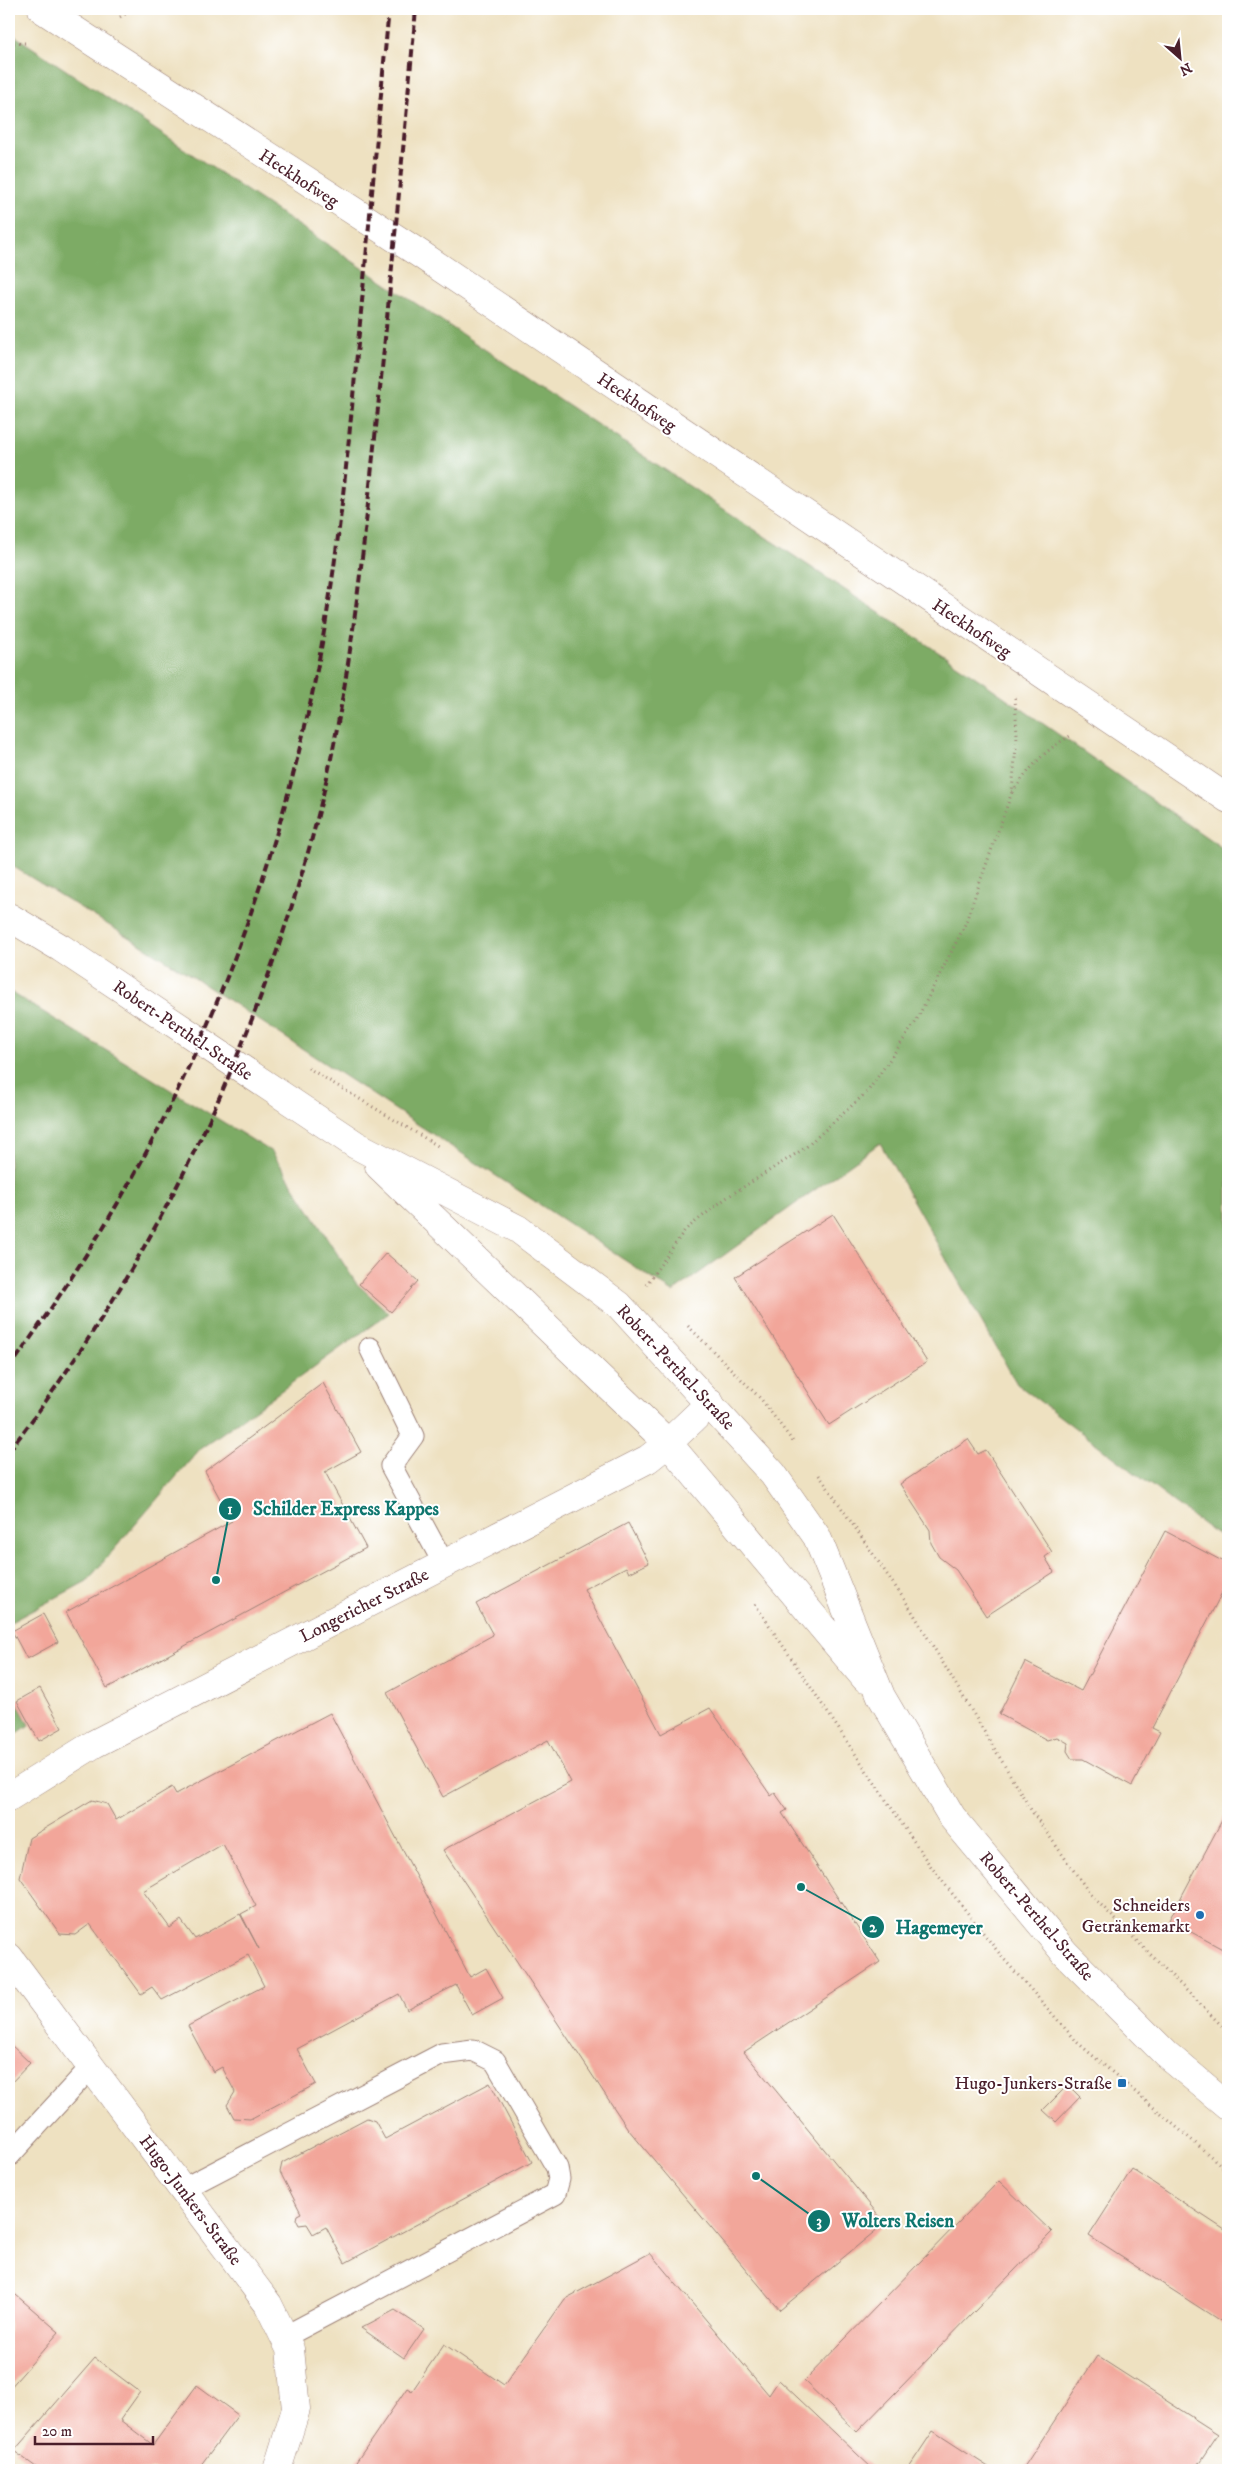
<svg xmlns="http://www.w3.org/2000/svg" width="1237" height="2479" font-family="'IM FELL DW Pica',serif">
<rect width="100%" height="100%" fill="#fff"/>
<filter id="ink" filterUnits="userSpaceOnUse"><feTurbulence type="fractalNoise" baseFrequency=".02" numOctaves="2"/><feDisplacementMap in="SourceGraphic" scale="10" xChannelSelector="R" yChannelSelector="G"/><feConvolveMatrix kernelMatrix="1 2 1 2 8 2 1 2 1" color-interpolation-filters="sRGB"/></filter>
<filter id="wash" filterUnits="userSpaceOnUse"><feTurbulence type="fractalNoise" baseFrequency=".0096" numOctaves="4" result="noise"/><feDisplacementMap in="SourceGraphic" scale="20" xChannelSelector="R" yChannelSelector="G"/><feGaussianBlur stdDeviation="1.12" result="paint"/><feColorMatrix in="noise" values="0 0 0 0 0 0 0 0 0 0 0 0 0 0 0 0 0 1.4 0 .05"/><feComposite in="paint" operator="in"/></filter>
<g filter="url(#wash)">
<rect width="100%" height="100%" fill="#eee1c1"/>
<path fill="#7dab65" stroke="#646548" d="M9,32L980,680L1228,852V1541L1213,1532L1017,1384L880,1143L673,1292L187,973L9,864Z
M9,991L272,1152L356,1283L389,1313L200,1449L87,1581L9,1623Z
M9,1687L29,1725L9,1739Z"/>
<g id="blocks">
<path fill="#f2a69a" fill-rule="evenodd" d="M833,1214L927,1362L829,1425L735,1277Z
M386,1253L418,1281L391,1312L359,1284Z
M323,1383L361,1452L325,1472L366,1548L107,1688L66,1612L232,1521L205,1471Z
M968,1439L978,1454L986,1450L1052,1552L1045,1557L1054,1572L986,1616L956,1570L939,1557L931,1543L930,1530L900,1484Z
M628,1523L649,1563L629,1573L626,1567L584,1589L661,1734L710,1708L771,1796L775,1793L787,1810L782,1813L880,1962L744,2052L885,2223L780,2310L628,2129L443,1850L571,1782L548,1740L443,1797L387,1693L493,1635L476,1604Z
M1165,1531L1228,1564V1581L1152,1728L1160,1732L1132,1786L1083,1759H1072L1067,1751L1068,1743L1057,1737L1047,1740L999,1714L1025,1662L1081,1691Z
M43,1614L58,1642L27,1659L12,1631Z
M40,1688L62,1728L39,1741L17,1701Z
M330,1713L470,1977L486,1968L503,1998L472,2015L456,1985L407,2010L399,1994L297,2049L316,2084L250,2119L234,2118L227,2105L235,2092L222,2067L213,2072L188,2026L264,1986L248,1955L162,2000L152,1987L141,1994L90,1924L75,1935L60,1934L20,1878L29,1838L92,1800L107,1804L116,1820L172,1787L176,1794ZM223,1844L256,1906L241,1914L259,1949L240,1914L195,1939L181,1920L170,1928L143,1891Z
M1228,1809V1952L1169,1920Z
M9,2043L30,2063L9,2085Z
M490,2083L532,2162L345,2263L326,2227L313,2234L307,2224L299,2225L296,2219L297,2215L301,2213L280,2172L282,2163L367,2118L375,2121L385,2139Z
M1068,2085L1080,2097L1056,2122L1043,2110Z
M1132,2169L1228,2232V2326L1089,2236Z
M999,2181L1052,2232L857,2432L804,2381Z
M650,2253L769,2395L779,2380L874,2470H356L352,2468L407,2388L412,2391L444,2344L504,2385L565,2299Z
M9,2289L59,2332L9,2389Z
M395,2310L424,2329L404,2358L361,2328Z
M1097,2356L1218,2434L1194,2470H1022Z
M95,2358L140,2392L120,2420L153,2445L197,2385L238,2415L197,2470H40L14,2451Z
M933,2431L993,2470H907Z"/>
</g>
</g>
<g filter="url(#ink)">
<use href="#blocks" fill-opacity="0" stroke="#9c8076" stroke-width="1"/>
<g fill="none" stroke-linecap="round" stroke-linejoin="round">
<defs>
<path id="service" d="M370,1348L413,1436L391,1466L444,1564
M9,2156L91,2067
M183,2189L442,2054L473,2050L495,2061L557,2168L559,2179L555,2194L284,2337"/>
<path id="minor" d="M42,9L420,254L1228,799
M9,1797L94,1744L648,1459L668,1443L710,1403
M9,1957L268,2304L290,2349L296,2409L277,2470"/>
<path id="tertiary" d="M9,917L61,948L356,1145L518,1229L619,1305L773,1474L817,1537L881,1696L952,1817L1065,1953L1166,2054L1228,2106
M379,1166L668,1443L865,1678"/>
</defs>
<use href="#service" stroke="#9c8076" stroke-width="23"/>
<use href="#minor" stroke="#9c8076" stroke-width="29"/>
<use href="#tertiary" stroke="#9c8076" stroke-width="29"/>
<path stroke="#9c8076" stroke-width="3" stroke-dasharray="1 4" stroke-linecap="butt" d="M120,17L134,9
M9,43H28
M1012,792C1030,768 1045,749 1072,735
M308,1068L438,1146
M646,1285L685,1230L726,1198L805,1148L868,1091L915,1023L964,927L1012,792L1017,735L1015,697
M688,1326L761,1399L794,1443
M819,1475L910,1608L1033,1813L1091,1895L1228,2032
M755,1604L929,1864L1003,1958L1078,2043L1228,2171"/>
<use href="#service" stroke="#fff" stroke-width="21"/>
<use href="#minor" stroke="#fff" stroke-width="28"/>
<use href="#tertiary" stroke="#fff" stroke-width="28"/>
<path stroke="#4a1f2b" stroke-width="4" stroke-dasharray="8 4" stroke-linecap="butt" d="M9,1369C56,1302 102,1234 141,1162C223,1010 282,845 316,675C337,569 347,461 357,354C368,239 378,124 389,9
M9,1451C146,1271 240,1083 304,866C343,736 358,600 372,466C388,314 402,161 416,9"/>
</g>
</g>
<g fill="#1f6fb2" stroke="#fff" stroke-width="2">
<circle cx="1200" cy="1915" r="5"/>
<rect x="1117" y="2078" width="10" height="10" rx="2.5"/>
</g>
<g text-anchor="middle" stroke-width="4" stroke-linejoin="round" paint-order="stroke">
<g font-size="18" fill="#4a1f2b" stroke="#fff">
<text transform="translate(299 178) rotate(33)" y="6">Heckhofweg</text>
<text transform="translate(637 402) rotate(34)" y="6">Heckhofweg</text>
<text transform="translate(972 628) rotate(34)" y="6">Heckhofweg</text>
<text transform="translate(183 1030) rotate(34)" y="6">Robert-Perthel-Straße</text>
<text transform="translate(676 1367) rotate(47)" y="6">Robert-Perthel-Straße</text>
<text transform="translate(364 1605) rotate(-27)" y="6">Longericher Straße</text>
<text transform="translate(1037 1916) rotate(49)" y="6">Robert-Perthel-Straße</text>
<text transform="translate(191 2200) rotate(53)" y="6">Hugo-Junkers-Straße</text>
</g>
<g font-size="18" fill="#4a1f2b" stroke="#fff" text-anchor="end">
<text x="1190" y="1911">Schneiders<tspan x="1190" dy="21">Getränkemarkt</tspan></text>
<text x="1112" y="2089">Hugo-Junkers-Straße</text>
</g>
</g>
<path fill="none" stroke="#0f766e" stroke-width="2" d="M216 1580L230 1509M801 1887L873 1927M756 2176L819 2221"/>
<g fill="#0f766e" stroke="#fff" stroke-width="2">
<circle cx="216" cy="1580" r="5"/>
<circle cx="801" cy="1887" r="5"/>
<circle cx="756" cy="2176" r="5"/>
<circle cx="230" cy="1509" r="12"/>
<circle cx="873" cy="1927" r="12"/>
<circle cx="819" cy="2221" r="12"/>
</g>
<g font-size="15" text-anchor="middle" font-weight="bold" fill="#fff">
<text x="230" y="1514">1</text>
<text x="873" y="1932">2</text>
<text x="819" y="2226">3</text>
</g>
<g font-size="19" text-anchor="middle" font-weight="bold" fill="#0f766e" stroke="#fff" stroke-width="4" stroke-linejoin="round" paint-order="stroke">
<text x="346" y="1515">Schilder Express Kappes</text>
<text x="939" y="1934">Hagemeyer</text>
<text x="898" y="2227">Wolters Reisen</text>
</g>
<rect width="1237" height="2479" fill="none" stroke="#fff" stroke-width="30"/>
<g transform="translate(1180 58) rotate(153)" stroke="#ffffff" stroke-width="4" paint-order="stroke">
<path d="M0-4L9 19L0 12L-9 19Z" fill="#4a1f2b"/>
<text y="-8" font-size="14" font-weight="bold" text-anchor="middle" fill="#4a1f2b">N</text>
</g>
<path d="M35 2436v8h118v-8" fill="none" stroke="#4a1f2b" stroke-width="2.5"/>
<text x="42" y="2436" font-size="15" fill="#4a1f2b" stroke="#ffffff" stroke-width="4" paint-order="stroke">20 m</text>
</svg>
